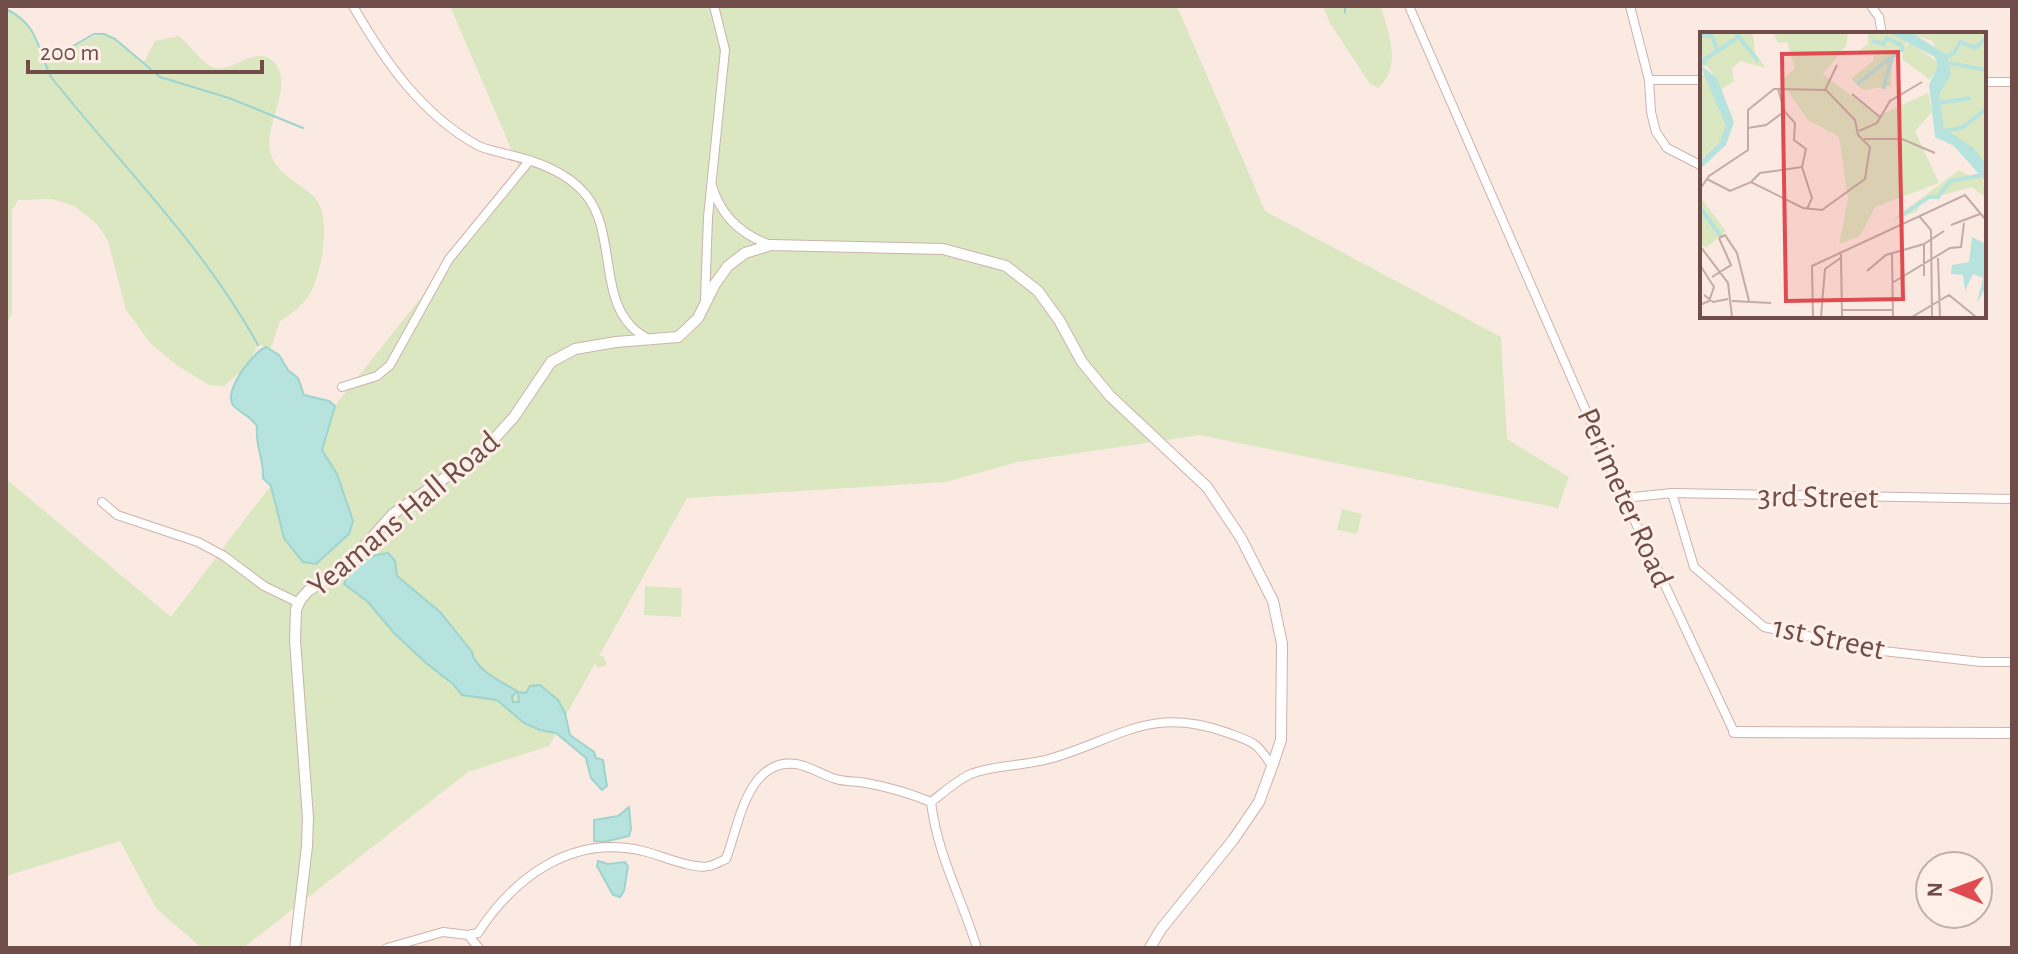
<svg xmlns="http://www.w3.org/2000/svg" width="2018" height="954" font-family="'Alegreya Sans',sans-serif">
<rect width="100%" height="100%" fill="#fbeae1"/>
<path fill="#dae7c1" d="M450,6H1177L1265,211L1501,337L1507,439L1569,477L1558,508L1199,435L1018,462L945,482L687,498L599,656H603L607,665L598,668L595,663L549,746L468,772L243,948H202L156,908L120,841L6,876V479L171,617L251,511L521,172Z
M1323,6H1381C1388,33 1403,66 1378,88L1370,84L1330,23Z
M6,9L23,19L42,49C54,50 63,50 74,46C89,40 98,29 114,39C125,45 134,56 143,64L155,41L179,36C190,45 203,65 215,68C235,72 255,45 273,61C296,84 264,123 270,150C274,174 300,182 315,198C332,216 322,271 311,292C305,303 291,315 280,321L271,348L258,345L247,366L224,386L209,385L178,366L151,344L126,310L108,241L97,224L74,206L52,199L18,200L12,211V315L6,323Z
M1342,509L1362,514L1357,534L1337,530Z
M645,586L682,588L681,617L644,615Z"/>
<path fill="#b7e3de" stroke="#9ed4ce" stroke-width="2" d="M266,347L279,355L288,370L298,378L304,395L329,401L335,406L322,450L337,474L353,521L349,534L316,564L303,562L284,538L271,486L263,478C264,456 255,449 257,426C250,415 238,412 233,405C223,391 253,352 266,347Z
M388,553L395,561L397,576L440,612L472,652C475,670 502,682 517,691L512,697L513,702H519L518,692L526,693L530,686L540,685L558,700L565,713L570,735L594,752L596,758L603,760L607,786L602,790L591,778L586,758L556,733L540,730L524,723L497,700L462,695L453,684L426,663L394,633L368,602L344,584C350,567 370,554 388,553Z
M629,807L631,829L629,836L604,842L594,841V820L618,816Z
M598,861L608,864L625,862L628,866L624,891L620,897L613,895L597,866Z"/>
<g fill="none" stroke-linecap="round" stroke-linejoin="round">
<path stroke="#9ed4ce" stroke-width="2" d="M6,9C39,25 37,48 51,77C121,165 203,245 258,345
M1345,13V6
M43,49L59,50L73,46L94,34H104L115,39L160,77L229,98L303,128"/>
<defs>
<path id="minor" d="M353,6C384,60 421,114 477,145C486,150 497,151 506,154C535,161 567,171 586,195C615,230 600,295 631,326C636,332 644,336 650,340
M1409,6L1624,498L1734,732
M1630,6L1649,80L1651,112L1656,132L1667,148L1702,166
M1871,6L1879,17L1882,34
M1649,80H1702
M1984,82H2012
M712,186C721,216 741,235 771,245
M705,300L708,217L725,50L714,6
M342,387L377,376L390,365L449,259L530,160
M1672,493L1694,567L1764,627L1874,650L1981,662H2012
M1624,498L1672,493L2012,499
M102,502L117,515L198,542L224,556L264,586L299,603
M931,802C937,854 962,899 977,948
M468,935L479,948
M387,948L443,932L468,935L478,933C515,876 573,834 643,851C660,855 694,870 709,866C715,865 721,861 726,859C739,825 747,758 796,764C810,766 822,775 836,779C845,782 856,781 866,783C889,787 909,793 931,802C943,793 957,780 971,774C994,765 1024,766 1049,759C1117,740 1150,705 1225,732C1253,742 1256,741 1272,766"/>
<path id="tertiary" d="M1734,732L2012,733
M295,948L307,846L308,818L295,640L296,609L301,599L308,591L348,564L393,514L482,452L514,417L551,362L575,349L616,342L678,337L698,318L715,284L728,266L745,253L771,245L943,249L1006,266L1038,291L1059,320L1082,362L1110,396L1207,487L1241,538L1273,601L1282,644L1281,740L1273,764L1259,802L1233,840L1161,929L1150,948"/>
</defs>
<use href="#minor" stroke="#cdb2ac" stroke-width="10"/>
<use href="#tertiary" stroke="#cdb2ac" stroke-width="12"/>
<use href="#minor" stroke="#fff" stroke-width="8"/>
<use href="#tertiary" stroke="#fff" stroke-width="10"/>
</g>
<g text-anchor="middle" stroke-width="6" stroke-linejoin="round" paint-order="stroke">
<g font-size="32" fill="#714d49" stroke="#feefe7">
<text transform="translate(1818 496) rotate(1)" y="11">3rd Street</text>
<text transform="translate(1626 497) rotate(66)" y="11">Perimeter Road</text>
<text transform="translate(403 513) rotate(-40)" y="11">Yeamans Hall Road</text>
<text transform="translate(1829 637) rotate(12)" y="11">1st Street</text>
</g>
</g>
<g transform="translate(1700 32)">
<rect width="286" height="286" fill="#fbeae1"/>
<path d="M0,1H53L55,21L66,36L41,29L32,36L34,49L19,59L13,42L6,33L0,35ZM73,1L148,2L146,14L123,42L178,84L228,61L232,80L215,99L239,151L175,175L160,204L139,212L148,167L139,105L129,99L124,104L128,99L108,88L81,49L95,36L87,10L78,11ZM168,1H196L207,9L204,16L210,10L240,32L230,48L202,27L203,16L192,25L191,54L163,58L151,47L173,29L174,22L158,19L168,12ZM208,1H286V134L244,101L237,60L245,47L233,9ZM0,41L7,45L27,94L21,109L0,128ZM259,138L273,146L282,143L286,166L272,155L223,168L216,180L191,189ZM0,165L26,199L6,216L0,211Z" fill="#dae7c1"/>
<path d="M190,1H212L247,23L251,43L239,62L244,96L273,116L286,132V150L254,114L235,105L229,53L238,34L235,25ZM0,33L17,46L34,90L26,113L0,137V129L19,111L26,94ZM272,205L286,212V255L277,271L283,246L273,242L265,259L263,243L251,242L252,233L269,230Z" fill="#b7e3de"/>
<path fill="none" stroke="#b7e3de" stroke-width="4" d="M36,1L58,29M0,4H12L17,18M172,9L183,12L187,6L204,15M246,25L254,21L260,10L275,16L286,6M249,31L286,38M5,33L4,28L37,6M157,52L204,16M183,57L192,26M239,71L271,66M246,99L263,95L286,77M0,176L21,204M200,184L229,165H238L250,149L282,143"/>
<path fill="none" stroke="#c4aba4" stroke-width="2" d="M78,57L85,80L95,91L94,108L106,117L102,135L112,166L107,177M125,58L137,33M152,62L180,85M48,96L66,93L85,79M159,99L177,91L190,69L222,50M164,107H202L235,121M51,150L60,141L102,135M0,157L9,144L48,118V78L74,57L126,58L155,88L158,103L170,115L165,147L122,178L103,176L51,150L30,159L7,147M219,184L231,198L232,285M251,193L280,182M19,206L25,203L37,221L49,269M224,212V244M0,214L28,251L32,285M141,222L142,285M192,222L193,285M238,226L240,285M0,233L14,255L9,269L0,273M167,239L186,223L224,212L244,199M12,245L31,233L19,206M192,251L250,216L261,215L264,191M4,263L13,270L28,267M32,269L71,271M142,278H192M113,285L112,234L265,163L286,188M121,285L125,237L142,225M212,285L249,263L276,285"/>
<path fill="#e04b51" fill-opacity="0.15" stroke="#e04b51" stroke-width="4" d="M198,20L203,267L86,269L82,22Z"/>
<rect width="286" height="286" fill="none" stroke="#714d49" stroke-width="4"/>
</g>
<rect width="2018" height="954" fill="none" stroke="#714d49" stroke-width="16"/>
<g transform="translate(1954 890) rotate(271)"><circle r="38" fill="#feefe7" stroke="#c6aea8" stroke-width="2"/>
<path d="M0-6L14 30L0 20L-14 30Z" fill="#e04b51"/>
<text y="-12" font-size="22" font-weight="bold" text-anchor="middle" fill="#714d49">N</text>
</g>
<path d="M28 60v12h234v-12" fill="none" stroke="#714d49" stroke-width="4"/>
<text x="40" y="60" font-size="24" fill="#714d49" stroke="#feefe7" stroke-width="6" paint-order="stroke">200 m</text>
</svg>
